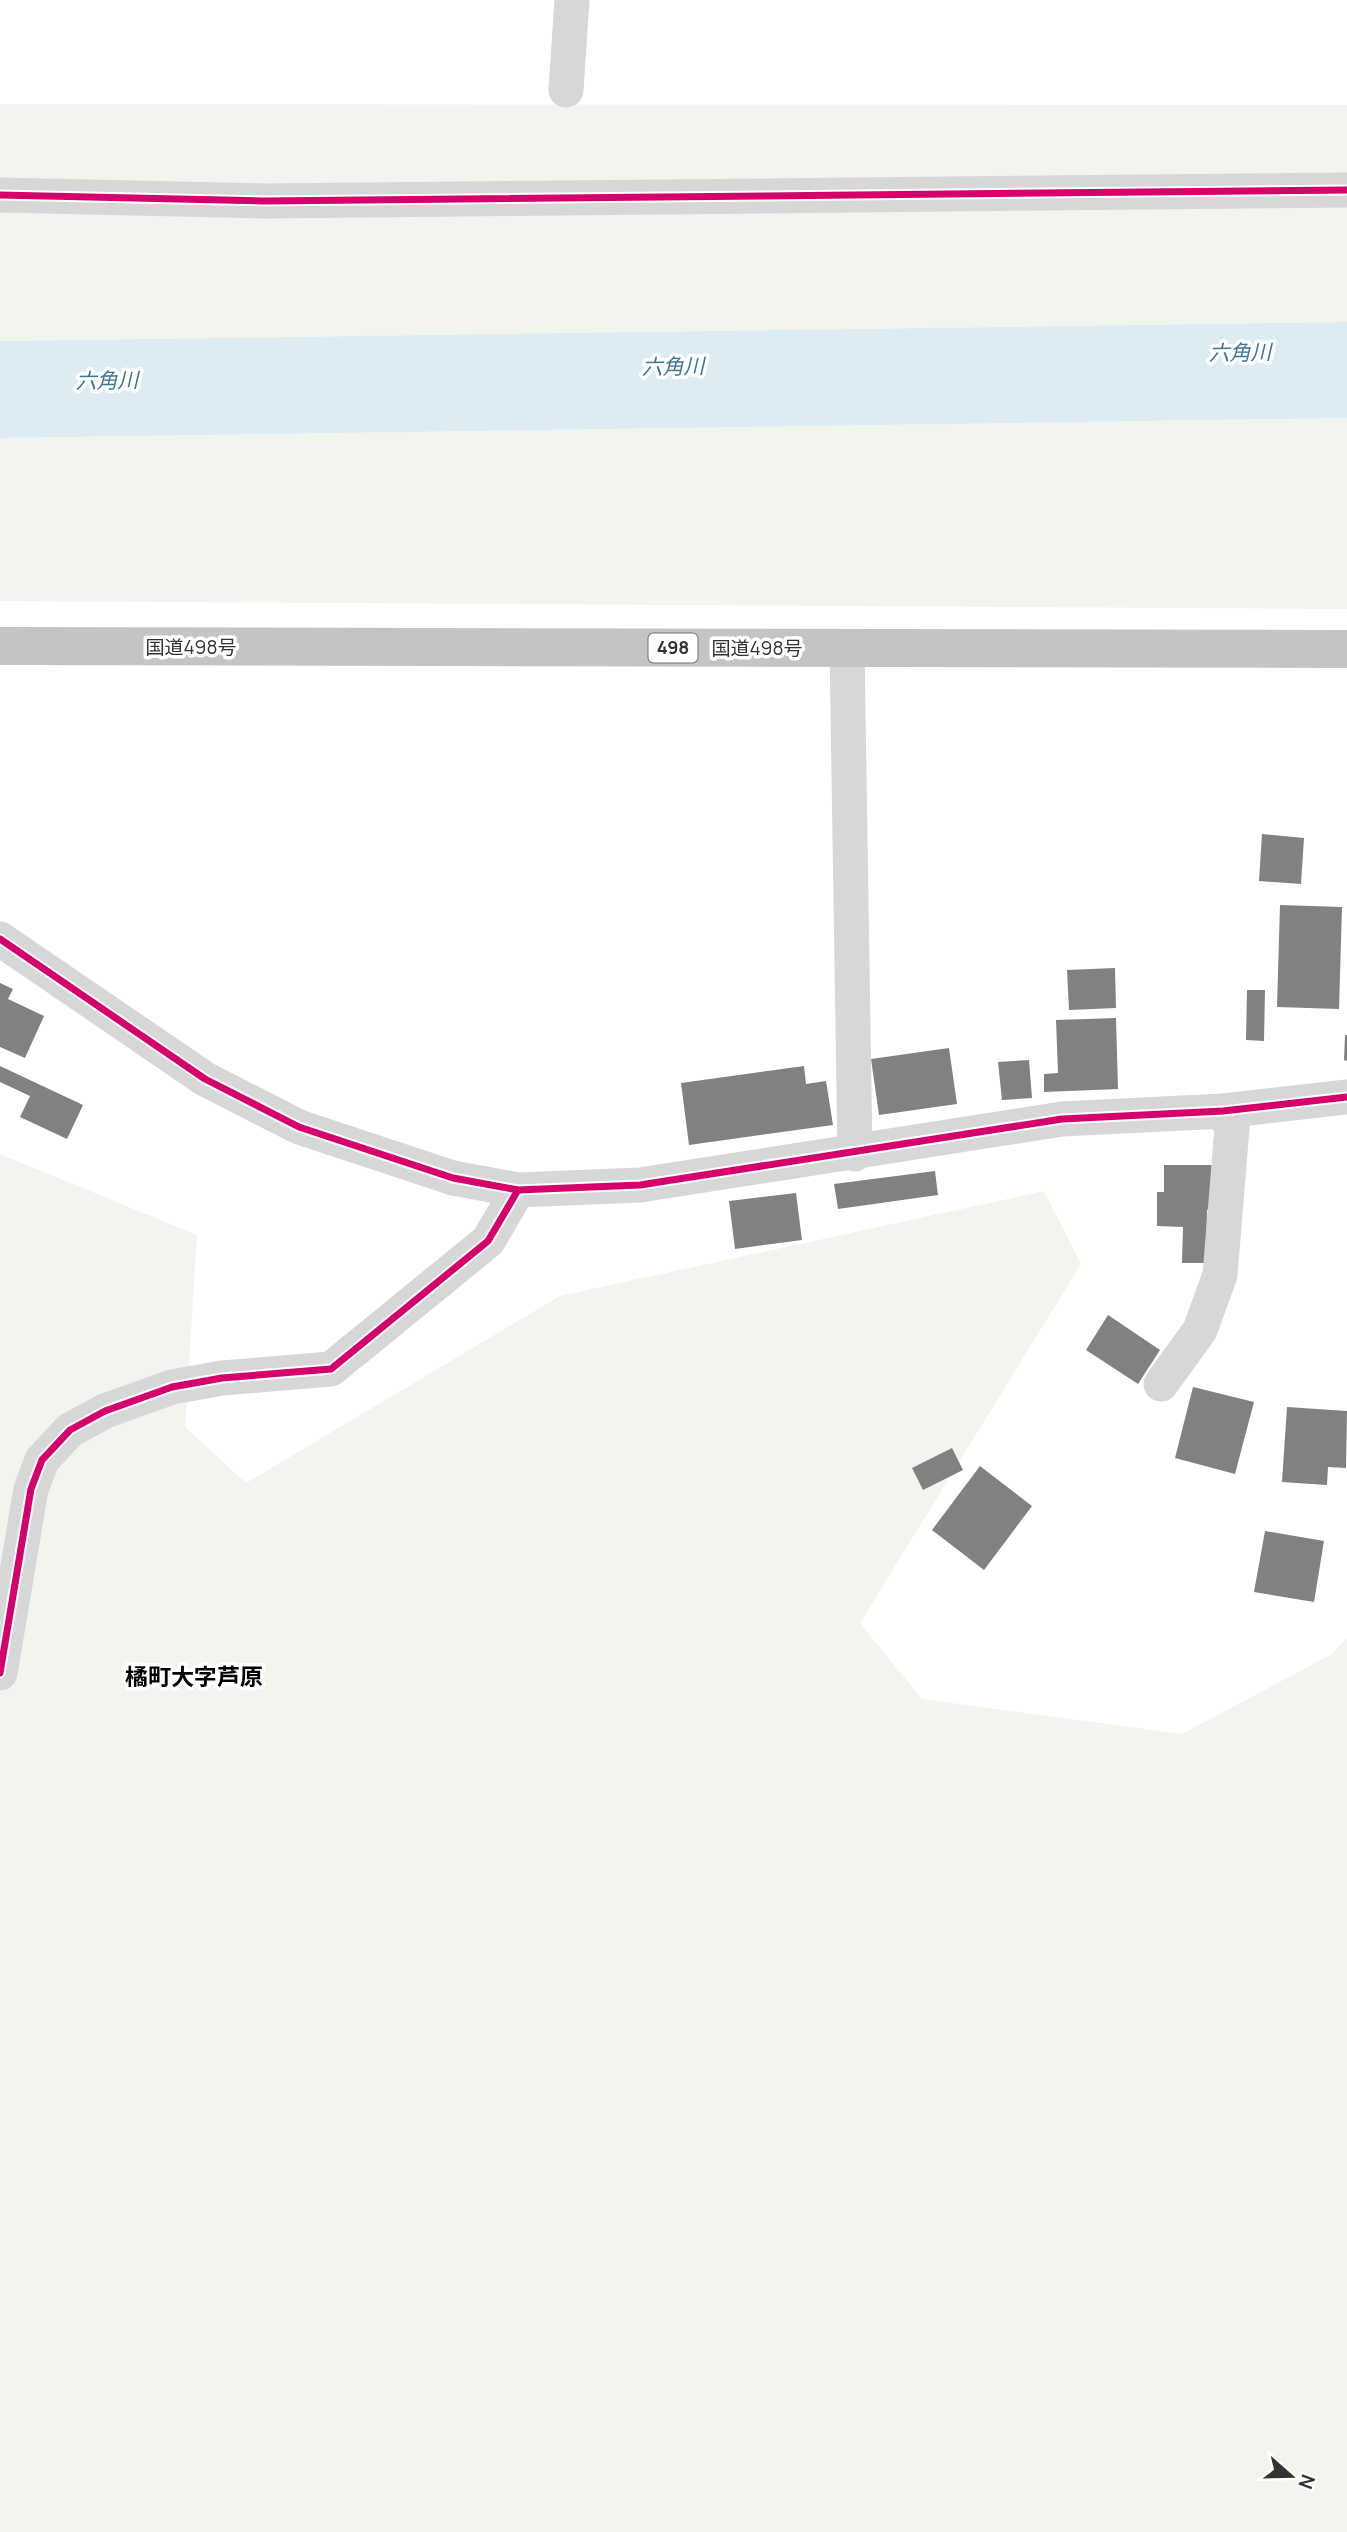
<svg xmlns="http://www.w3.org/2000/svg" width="1347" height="2532" font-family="Manrope,'Noto Sans JP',sans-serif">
<rect width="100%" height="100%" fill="#fff"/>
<path fill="#f1f5ed" d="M0,104L1347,105V322L0,341Z
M1347,418V609L0,601V438Z
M0,1154L197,1235L185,1427L246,1483L560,1296L1044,1191L1081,1264L860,1623L922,1699L1182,1734L1332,1654L1347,1638V2532H0Z"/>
<path fill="#ddebf3" d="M1347,322V418L0,438V341Z"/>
<path fill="#818181" d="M1262,834L1304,838L1301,884L1259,881Z
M1280,905L1342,907L1339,1009L1277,1007Z
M1115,968L1116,1008L1069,1010L1067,970Z
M0,983L13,989L8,999L44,1016L25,1058L0,1047Z
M1247,990H1265L1264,1041L1246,1040Z
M1116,1018L1118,1089L1044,1092V1074L1058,1073L1056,1020Z
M1345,1035H1347V1061L1344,1060Z
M949,1048L957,1104L879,1115L871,1059Z
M1029,1060L1032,1098L1002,1100L998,1062Z
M0,1066L83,1105L67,1139L20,1117L30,1096L0,1082Z
M804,1066L806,1084L826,1081L833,1125L689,1145L681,1083Z
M1164,1165H1213L1212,1209L1207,1210L1206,1263H1182L1183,1227L1157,1226V1192H1164Z
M935,1171L938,1195L838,1209L834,1184Z
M796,1193L802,1240L735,1249L729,1201Z
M1108,1315L1160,1350L1138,1384L1086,1350Z
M1193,1387L1254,1402L1235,1474L1175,1458Z
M1287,1407L1347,1411L1346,1468L1328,1467L1327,1485L1282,1482Z
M952,1448L963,1470L923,1490L912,1468Z
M980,1466L1032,1506L984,1570L932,1530Z
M1265,1531L1324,1541L1314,1602L1254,1592Z"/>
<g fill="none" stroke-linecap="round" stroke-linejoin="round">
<path stroke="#d7d7d7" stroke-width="35" d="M566,90L572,0
M0,195L265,201L1347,190
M847,648L855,1154
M0,939L205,1079L299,1127L453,1178L518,1190L640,1185L1062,1119L1223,1111L1347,1097
M1161,1384L1200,1330L1220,1275L1232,1128L1223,1111
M0,1673L31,1489L42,1460L70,1430L105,1411L172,1387L222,1378L331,1369L488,1241L518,1190"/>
<path stroke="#c4c4c4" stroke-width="38" d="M0,646L1347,649"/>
<defs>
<path id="cycleway" d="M0,195L265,201L1347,190
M0,939L205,1079L299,1127L453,1178L518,1190L640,1185L1062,1119L1223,1111L1347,1097
M0,1673L31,1489L42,1460L70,1430L105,1411L172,1387L222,1378L331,1369L488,1241L518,1190"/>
</defs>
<use href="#cycleway" stroke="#fff" stroke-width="11"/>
<use href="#cycleway" stroke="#d6006c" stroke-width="7"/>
</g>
<g text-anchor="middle" stroke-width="7" stroke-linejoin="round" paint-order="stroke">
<rect fill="#fff" stroke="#707070" stroke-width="2" x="648.5" y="633.5" width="49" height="29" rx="5"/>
<g font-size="18" font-weight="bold" fill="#333">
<text x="673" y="654">498</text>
</g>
<g font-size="19" fill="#333" stroke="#fff">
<text x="191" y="654">国道498号</text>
<text x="757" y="655">国道498号</text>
</g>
<g font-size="21" font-style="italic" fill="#3f7597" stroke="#fff">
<text transform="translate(1240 353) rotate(-1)" y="7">六角川</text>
<text transform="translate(673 367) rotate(-1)" y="7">六角川</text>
<text transform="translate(107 381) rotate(-1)" y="7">六角川</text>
</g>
<g font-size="23" font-weight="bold" fill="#000" stroke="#fff">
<text x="194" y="1685">橘町大字芦原</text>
</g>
</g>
<g transform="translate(1291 2476) rotate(110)" stroke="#ffffff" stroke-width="5" paint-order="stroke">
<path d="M0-5L12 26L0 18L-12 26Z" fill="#333333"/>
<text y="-10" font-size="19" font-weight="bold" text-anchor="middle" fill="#333333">N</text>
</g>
</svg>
